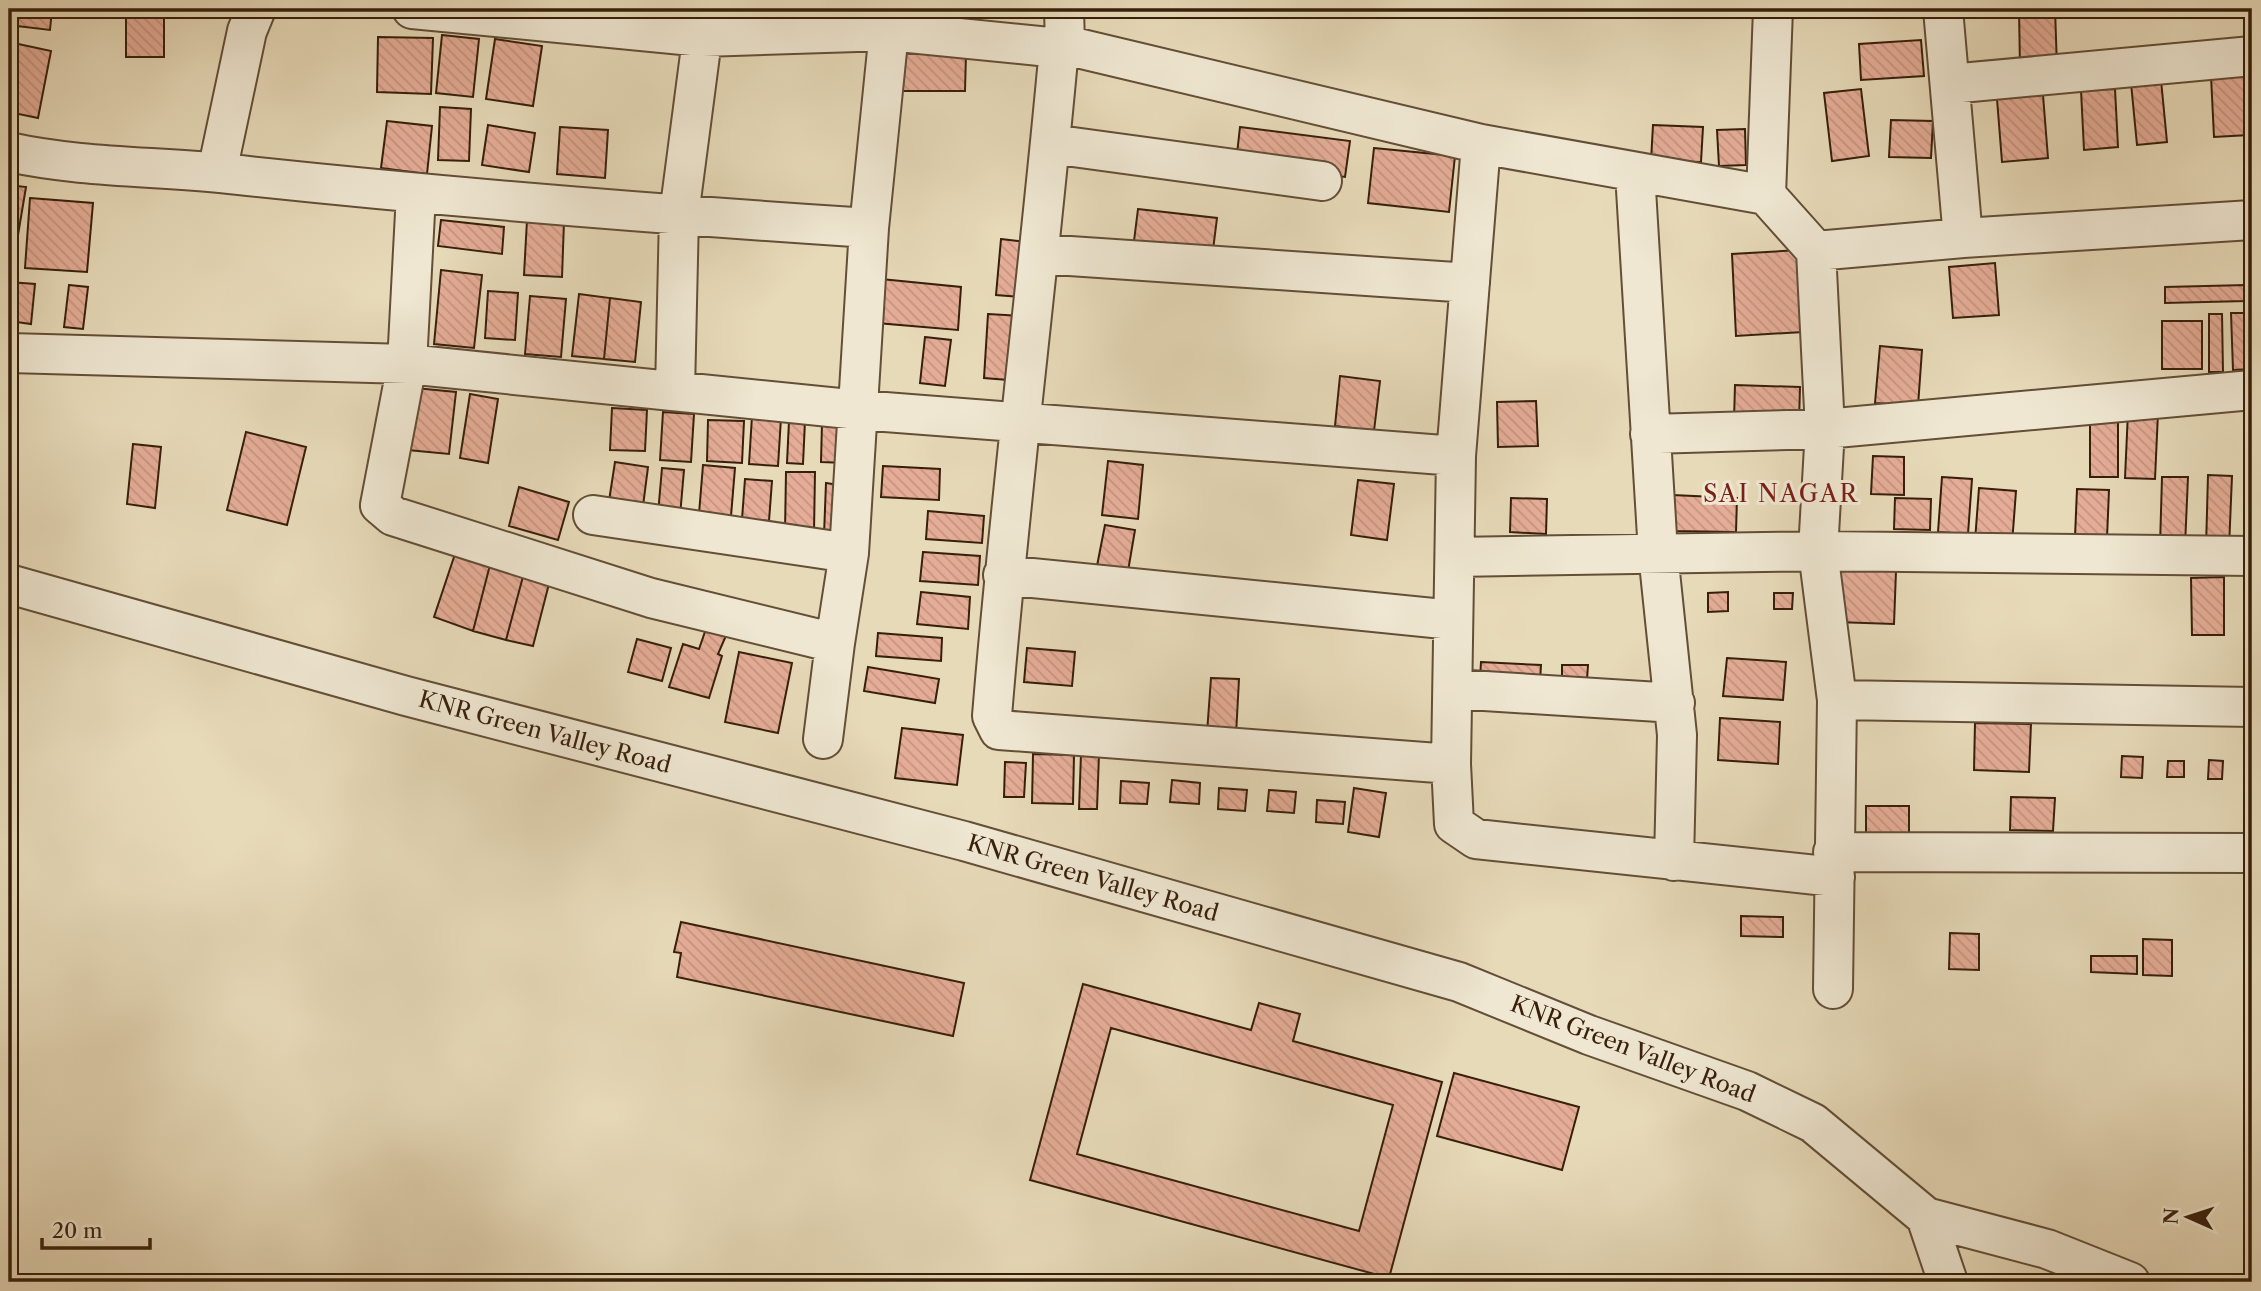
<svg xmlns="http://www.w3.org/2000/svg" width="2261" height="1291" font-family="'Libre Caslon Text',serif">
<defs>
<pattern id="building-back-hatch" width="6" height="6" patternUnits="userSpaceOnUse" patternTransform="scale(1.75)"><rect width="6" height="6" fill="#e5ad97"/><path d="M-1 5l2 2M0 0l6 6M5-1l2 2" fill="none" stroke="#c59481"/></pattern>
</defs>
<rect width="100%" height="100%" fill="#e7dab9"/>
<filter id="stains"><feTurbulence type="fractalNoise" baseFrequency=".00286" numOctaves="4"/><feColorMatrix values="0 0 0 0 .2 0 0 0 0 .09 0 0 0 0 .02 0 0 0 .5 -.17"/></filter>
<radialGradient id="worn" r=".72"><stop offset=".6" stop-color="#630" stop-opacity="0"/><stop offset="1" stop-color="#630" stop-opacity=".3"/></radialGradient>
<path fill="url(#building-back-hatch)" stroke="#371f0b" stroke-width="2" fill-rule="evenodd" d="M9,9H52L50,30L9,25Z
M126,9H164V57H126Z
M2019,9H2055L2057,67L2020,68Z
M442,35L479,39L473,97L436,93Z
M378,37L433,38L431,94L377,92Z
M495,39L542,46L533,106L486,99Z
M1921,40L1924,76L1861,80L1859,44Z
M9,42L51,51L38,118L9,112Z
M896,53L966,54L965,91H896Z
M2246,74L2249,135L2214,137L2211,76Z
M2161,80L2167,142L2137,145L2131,83Z
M1861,89L1869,156L1832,161L1824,93Z
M2115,89L2118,147L2084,150L2081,90Z
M2043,95L2048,158L2002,162L1997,99Z
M440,107L471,109L469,161L438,160Z
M1891,120L1933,121L1931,158L1889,157Z
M387,121L432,126L427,174L381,168Z
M488,125L535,133L529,172L482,165Z
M1653,125L1703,127L1701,162L1651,161Z
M560,127L608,130L605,178L557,174Z
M1240,127L1350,141L1345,177L1236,163Z
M1745,129L1746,165L1719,166L1717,130Z
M1374,148L1455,156L1449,212L1368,203Z
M9,185L26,187L14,259H9Z
M30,198L93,203L87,272L25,268Z
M1138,209L1217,218L1212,258L1133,249Z
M441,220L504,227L502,254L438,246Z
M527,220L564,222L562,277L524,275Z
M1001,239L1028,242L1023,297L996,295Z
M1799,250L1803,332L1736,336L1732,254Z
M1995,263L1999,315L1953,318L1949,267Z
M441,270L482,275L474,348L434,344Z
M881,279L961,287L958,330L877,323Z
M9,282L35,284L31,324L9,321Z
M69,285L88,287L83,329L64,327Z
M2246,285V301L2165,303V287Z
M488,291L518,293L515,340L485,338Z
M579,294L610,298L604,359L572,356Z
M530,296L566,299L561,357L525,354Z
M610,298L641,302L635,362L604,359Z
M2231,313H2251L2252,369L2233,370Z
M988,314L1024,316L1020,381L984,378Z
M2209,314H2222L2223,372H2209Z
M2162,321H2202V369H2162Z
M925,337L951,340L945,386L920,383Z
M1880,346L1922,350L1918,406L1875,403Z
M1340,376L1380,381L1374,431L1335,426Z
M1735,385L1800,387L1799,422L1734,420Z
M415,388L456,392L449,454L408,450Z
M470,394L498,399L488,463L460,458Z
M1536,401L1538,446L1498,447L1497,402Z
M612,408L647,410L645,451L610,450Z
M663,412L694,414L691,462L660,460Z
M2128,412L2158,413L2155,479L2125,478Z
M752,416L781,418L778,466L749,464Z
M2090,419H2118V477H2090Z
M708,420L744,421L742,463L707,461Z
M789,421H805L803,464L787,463Z
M822,423H847L846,463L821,462Z
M246,432L306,447L287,525L227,510Z
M133,444L161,447L155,508L127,504Z
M1873,456L1904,457V495L1871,494Z
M1108,461L1143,465L1138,519L1102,515Z
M615,462L648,467L643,506L609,501Z
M703,465L735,468L730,528L698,526Z
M883,466L940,469L939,500L881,497Z
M662,468L684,470L680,516L658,514Z
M786,472H815L814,532H785Z
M2208,475L2232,476L2229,548H2206Z
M2246,475H2252V545L2244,544Z
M1942,477L1972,479L1968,534L1938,532Z
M2162,477H2188L2185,546H2160Z
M745,479L772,481L769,521L742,519Z
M1358,480L1394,484L1387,540L1351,535Z
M826,483L846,486L842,537L824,535Z
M519,487L569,502L558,540L509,526Z
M1979,488L2016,491L2012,544L1975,541Z
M2077,489L2109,490L2107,538L2075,537Z
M1672,495L1737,498L1736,532L1671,531Z
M1511,498L1547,499L1546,534L1510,532Z
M1895,498L1931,499L1930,530L1894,529Z
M928,511L984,516L982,543L926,539Z
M1105,525L1135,530L1127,577L1096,571Z
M456,551L491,561L473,631L434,617Z
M923,552L980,556L978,585L920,581Z
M491,561L525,569L506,640L473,631Z
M525,569L551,576L533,646L506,640Z
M1838,569L1896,571L1894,624L1836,622Z
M2224,577V635H2192L2191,578Z
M921,592L970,597L968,629L917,624Z
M1728,592V611L1708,612V593Z
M1774,593H1793L1792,609H1774Z
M708,623L728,631L718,654L722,656L709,698L669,687L683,644L699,649Z
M878,633L942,638L941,661L876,656Z
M637,639L671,648L662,681L628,672Z
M1027,648L1075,652L1072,686L1024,682Z
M739,652L792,663L778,733L725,722Z
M1727,658L1786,662L1783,700L1723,696Z
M1481,662L1541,665L1540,681L1480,679Z
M1562,665H1588L1587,680H1562Z
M868,667L939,679L935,703L864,691Z
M1211,678L1239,679L1236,735L1207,733Z
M1720,718L1780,722L1778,764L1718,760Z
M1975,723L2031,724L2029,772L1974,770Z
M902,728L963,735L957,785L895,778Z
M1033,754L1074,755L1073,804L1032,803Z
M1081,754H1099L1097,809H1079Z
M2122,756L2143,757L2142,778L2121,777Z
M2209,760L2223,761L2222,779H2208Z
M2168,761H2184V777H2167Z
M1005,762L1026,763L1024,797H1004Z
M1172,780L1200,783L1199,804L1170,802Z
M1121,781L1149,783L1147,804L1120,803Z
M1219,788L1247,790L1245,811L1218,809Z
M1354,788L1386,793L1379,837L1348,832Z
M1269,790L1296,792L1294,813L1267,811Z
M2011,797L2055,798L2053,831L2010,830Z
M1317,800L1345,802L1343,824L1316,822Z
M1866,806H1909V834H1866Z
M1741,916L1783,917V937L1741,936Z
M681,922L964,983L953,1036L677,977L681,953L674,952Z
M1950,933L1979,934V970L1949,969Z
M2143,939L2172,940V976L2143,975Z
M2091,956H2137V974L2091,972Z
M1083,984L1251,1030L1259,1003L1300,1014L1293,1041L1442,1082L1389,1278L1030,1180ZM1111,1028L1393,1105L1359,1231L1077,1154Z
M1454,1073L1579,1107L1562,1170L1437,1136Z"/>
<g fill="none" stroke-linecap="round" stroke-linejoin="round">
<defs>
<path id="minor" d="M412,9L703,37L889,31L1059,48L1065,45L1481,144L1766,195L1816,251L1825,429L1818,551L1837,700L1833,989
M1064,9L1065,45
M1943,9L1963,238
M1059,48C1039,271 1010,493 992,716L999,730L1451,764
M1950,84L2252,56
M1051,144L1322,181
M1481,144L1456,456L1451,764L1454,824L1476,839L1835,877
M9,152C82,168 156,166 230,174C443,197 656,214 869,228
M217,172L247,31L256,9
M1635,173L1658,553L1677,735L1674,861
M416,194L407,364L380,505L393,516L651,598L835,643L849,553L869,228L889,31
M1766,195L1773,9
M1816,251L1963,238L2252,220
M1040,254L1470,283
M9,353L407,364L859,410L1456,456
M675,391L679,215L706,9
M1650,434L1825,429L2252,390
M593,515L849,553
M1455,557L1818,551L2252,556
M1003,575L1453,620
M9,584L406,696L964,841L1459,982L1589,1035L1747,1091L1813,1123L1926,1217L2047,1249L2130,1282
M1453,689L1675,703
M1837,700L2252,707
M823,739L835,643
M1833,852L2252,853
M1926,1217L1948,1282"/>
</defs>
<use href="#minor" stroke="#634e36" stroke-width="42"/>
<use href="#minor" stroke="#efe7d2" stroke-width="38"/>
</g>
<g text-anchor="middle" stroke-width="6" stroke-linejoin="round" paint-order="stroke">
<g font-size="23" fill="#371f0b" stroke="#efe7d2">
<text transform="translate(545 732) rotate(15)" y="8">KNR Green Valley Road</text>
<text transform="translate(1093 878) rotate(16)" y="8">KNR Green Valley Road</text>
<text transform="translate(1633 1049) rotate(21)" y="8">KNR Green Valley Road</text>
</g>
<g font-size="24" letter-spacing="2" fill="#7a1f14" stroke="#efe7d2">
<text x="1781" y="502">SAI NAGAR</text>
</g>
</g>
<rect width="2261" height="1291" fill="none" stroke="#e7dab9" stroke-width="35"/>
<rect x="10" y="10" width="2240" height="1270" fill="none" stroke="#371f0b" stroke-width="3.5"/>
<rect x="18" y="18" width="2226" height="1256" fill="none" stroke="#371f0b" stroke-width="2"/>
<g transform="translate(2188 1217) rotate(273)" stroke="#efe7d2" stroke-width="5" paint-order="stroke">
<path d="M0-5L12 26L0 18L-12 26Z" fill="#371f0b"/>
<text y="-10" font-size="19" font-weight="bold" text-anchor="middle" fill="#371f0b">N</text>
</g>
<path d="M42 1238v10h108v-10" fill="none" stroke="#371f0b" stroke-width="3.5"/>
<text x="52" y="1238" font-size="21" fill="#371f0b" stroke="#efe7d2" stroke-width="5" paint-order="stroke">20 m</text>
<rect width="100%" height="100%" filter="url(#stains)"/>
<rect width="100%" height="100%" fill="url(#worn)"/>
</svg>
